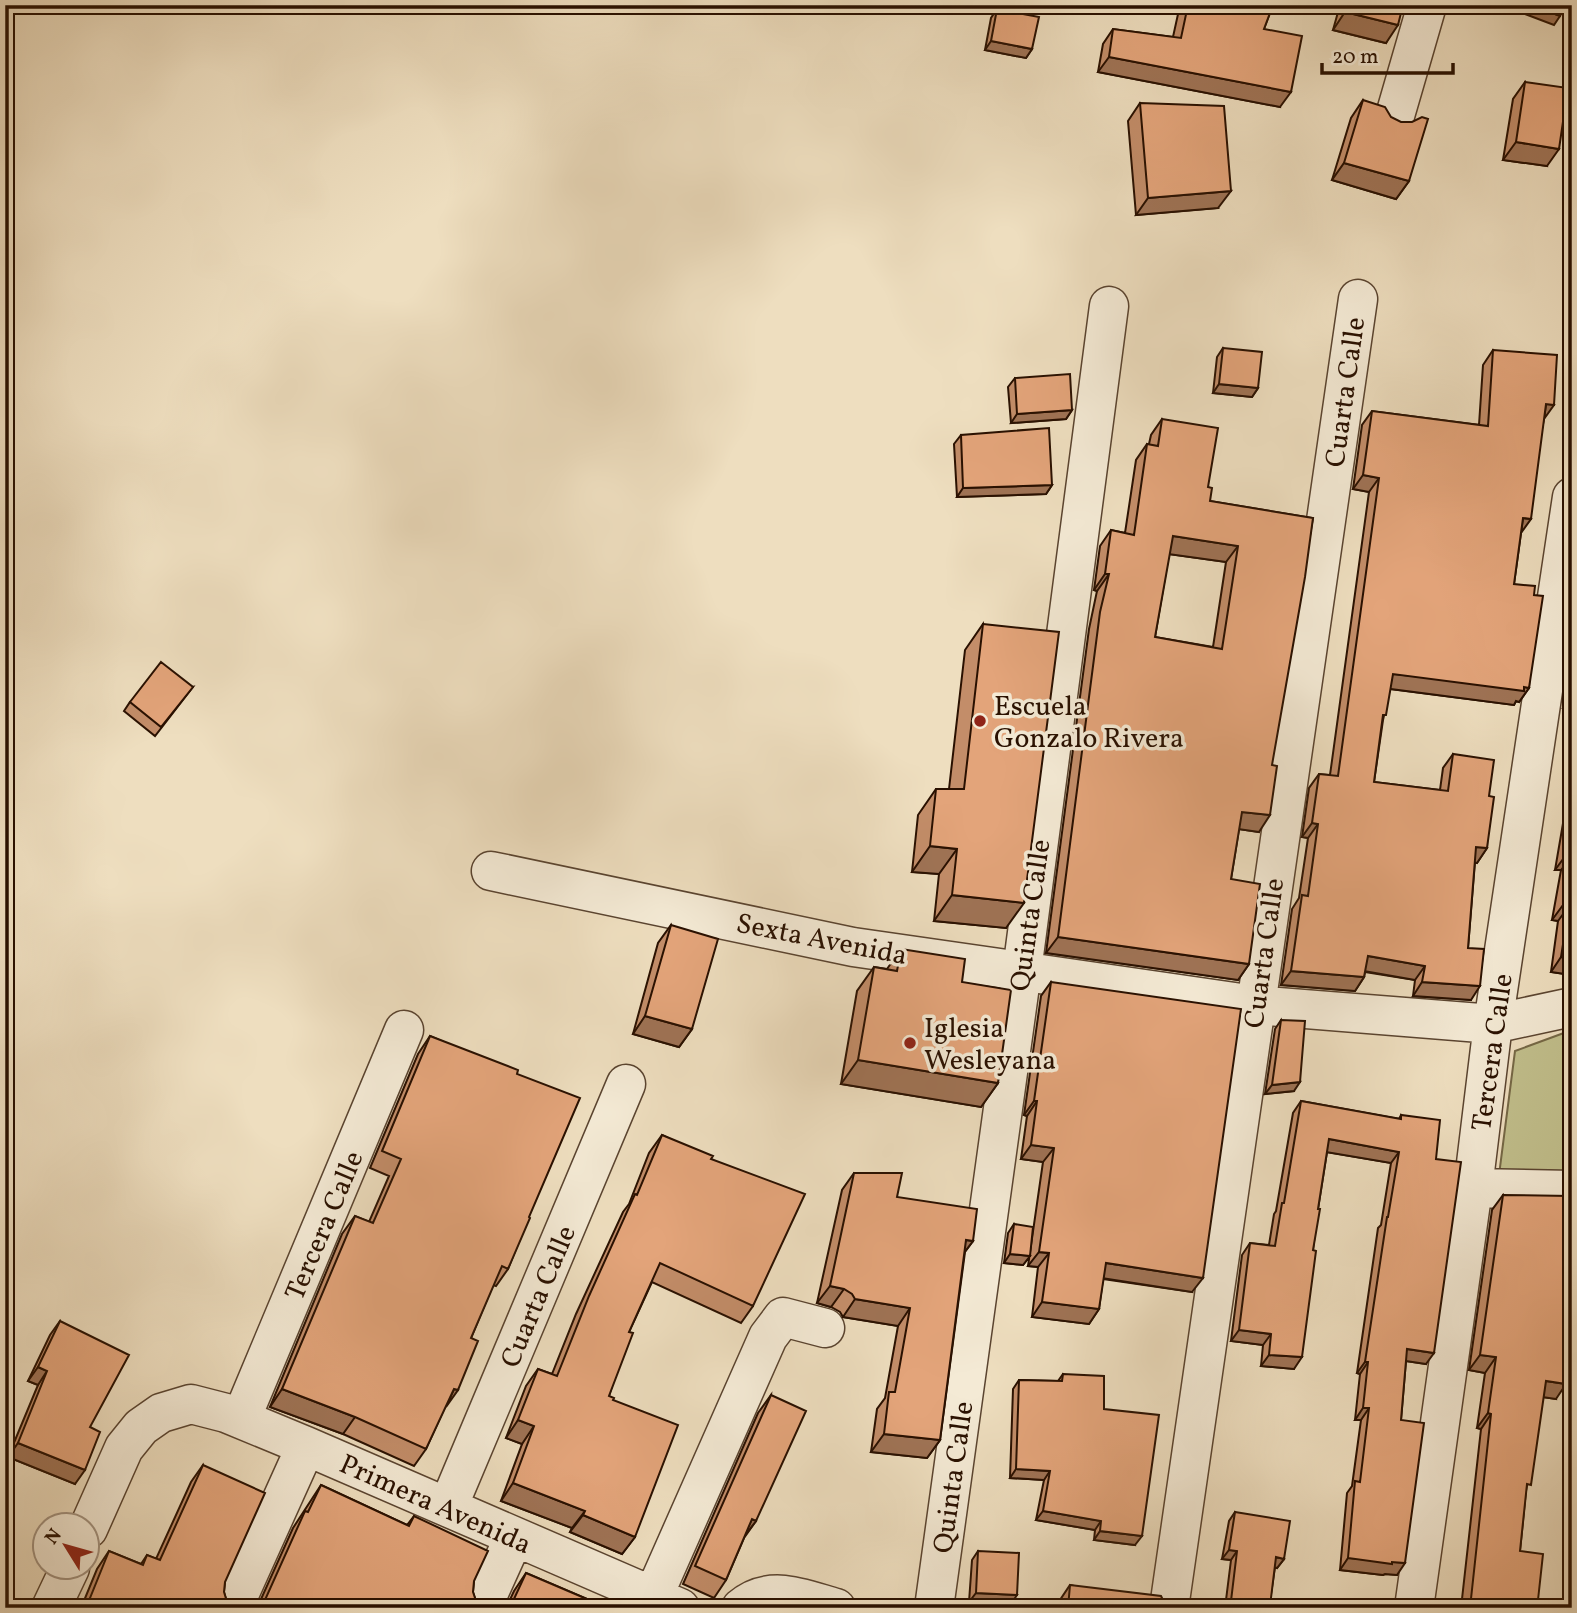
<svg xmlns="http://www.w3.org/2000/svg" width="1577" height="1613" font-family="Vollkorn,serif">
<rect width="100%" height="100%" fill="#eedebf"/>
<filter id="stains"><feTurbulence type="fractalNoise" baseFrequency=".00286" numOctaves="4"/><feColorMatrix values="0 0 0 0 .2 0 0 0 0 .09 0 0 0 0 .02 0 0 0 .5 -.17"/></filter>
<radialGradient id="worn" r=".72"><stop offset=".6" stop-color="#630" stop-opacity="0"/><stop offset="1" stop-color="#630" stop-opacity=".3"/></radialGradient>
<path fill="#c1bf8c" stroke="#756846" stroke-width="2" d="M1572,1030V1179L1499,1175L1515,1051Z"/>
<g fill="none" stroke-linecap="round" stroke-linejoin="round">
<defs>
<path id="street" d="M1394,119L1427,5
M491,871L853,947L1255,1005L1493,1024L1572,1007
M1473,1188L1572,1190
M241,1419L404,1030
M448,1507L626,1084
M88,1529L124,1448L141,1427L161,1413L191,1404L226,1413L306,1446L680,1608
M653,1597L768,1337L783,1317L825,1328
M51,1608L70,1568
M233,1608L306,1446
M482,1608L514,1537
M741,1608C770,1583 804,1599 836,1608
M934,1608L1022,971L1109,306
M1169,1608L1358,299
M1414,1608L1473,1188L1493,1024L1572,497"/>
</defs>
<use href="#street" stroke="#5a4430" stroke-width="41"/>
<use href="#street" stroke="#f4ead5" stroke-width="38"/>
</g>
<path fill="#c38d69" stroke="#291000" stroke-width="2" fill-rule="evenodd" d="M1180,5H1273L1264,29L1280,107L1098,72L1103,44L1113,29L1173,37Z
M1340,5H1403L1386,43L1333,30Z
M997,9L1032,49L1026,58L985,50L991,18Z
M1525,82L1547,166L1503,160L1513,99Z
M1363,100L1409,181L1396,199L1332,180L1351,118Z
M1140,103L1218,208L1136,215L1128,121Z
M1223,348L1258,388L1252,397L1213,393L1217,357Z
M1493,350L1544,419L1521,533L1514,584L1534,595L1529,688L1519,702L1516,701L1514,705L1390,689L1383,720L1374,782L1440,790L1443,768L1453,754L1489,796L1487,848L1477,863L1475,862L1468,948L1471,1000L1413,996L1415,980L1365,972L1364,977L1355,991L1281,985L1292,909L1299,898L1308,838L1302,837L1309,788L1319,774L1330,775L1369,492L1353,489L1362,425L1372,411L1479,425L1483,365Z
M1015,378L1072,410L1066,419L1011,423L1008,387Z
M1162,419L1208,487L1210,501L1313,518L1259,832L1239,829L1231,879L1249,964L1238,980L1046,953L1089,629L1097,591L1094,590L1100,546L1111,530L1125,533L1136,460L1147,444H1149L1151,435ZM1169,554L1226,562L1213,647L1155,637Z
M961,435L1052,485L1046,494L957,497L954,444Z
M983,624L1006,928L934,921L939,874L912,872L918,815L936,789H949L965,650Z
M1572,646V709L1563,708Z
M193,687L155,736L124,711L130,702Z
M1572,771V975L1551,972L1558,921L1552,920L1561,870H1555Z
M671,925L692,1029L679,1047L633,1034L658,943Z
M901,949L962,982L998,1083L981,1107L841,1084L857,991L874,967L887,969Z
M1051,982L1192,1292L1103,1279L1099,1309L1089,1324L1032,1317L1038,1267L1028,1266L1043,1162L1021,1159L1027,1116L1024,1115L1041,996Z
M1281,1020L1294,1091L1265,1094L1275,1029Z
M430,1036L517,1074L529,1217L508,1269L496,1286L493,1285L471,1338L445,1407L426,1449L414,1466L343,1434L270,1407L342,1234L355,1216L369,1222L389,1176L370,1168L418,1054Z
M1301,1101L1399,1119L1401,1115L1436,1159L1426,1364L1406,1361L1401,1420L1397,1575L1385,1574L1383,1575L1340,1570L1347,1493L1352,1486L1361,1420H1355L1360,1374L1357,1373L1378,1228L1381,1225L1391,1163L1327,1152L1318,1209L1313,1250L1294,1369L1261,1366L1263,1345L1231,1341L1242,1255L1250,1243L1269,1245L1274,1214L1276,1211L1293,1113Z
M662,1135L711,1159L753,1306L741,1323L652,1282L629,1332L609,1396L613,1400L635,1537L622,1554L570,1532L572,1528L501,1501L522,1444L506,1438L526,1386L538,1369L552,1374L576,1314L623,1212L629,1204L649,1153Z
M854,1173L973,1241L965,1252L940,1440L927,1458L871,1452L877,1409L885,1398L898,1326L843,1317L840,1312L831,1307L817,1303L842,1190Z
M1503,1195L1556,1399L1543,1397L1526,1491L1520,1551L1532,1608H1461L1481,1429L1477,1428L1485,1373L1469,1370L1492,1210Z
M1014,1224L1030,1256L1023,1265L1004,1263L1008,1233Z
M60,1321L90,1427L75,1484L8,1457L38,1385L28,1381L50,1335Z
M1063,1374L1104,1409L1135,1545L1094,1540L1095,1530L1036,1520L1044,1480L1010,1478L1013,1389L1019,1380L1058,1381Z
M771,1395L756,1521L744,1538L726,1580L714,1598L683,1584L758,1413Z
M203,1465L225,1582L224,1592L227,1602L234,1608H81L97,1569L109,1551L141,1564L147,1555L156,1559L191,1482Z
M321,1485L407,1525L414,1516L474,1581L473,1592L477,1604L482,1608H257L293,1528Z
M1235,1512L1284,1559L1277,1568L1275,1567L1269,1608H1225L1231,1560L1222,1559L1229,1521Z
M978,1551L1011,1604L969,1602L972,1560Z
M526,1573L608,1608H506L514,1591Z
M1070,1585L1167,1608H1057L1058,1603Z"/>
<path fill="#9f7355" stroke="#291000" stroke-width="2" d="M1511,5H1532L1560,16L1554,25L1509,8Z
M1345,12L1398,25L1386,43L1333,30Z
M991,41L1032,49L1026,58L985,50Z
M1109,57L1291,92L1280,107L1098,72Z
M1516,142L1559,149L1547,166L1503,160Z
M1344,163L1409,181L1396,199L1332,180Z
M1231,191L1218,208L1136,215L1148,198Z
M1219,384L1258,388L1252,397L1213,393Z
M1546,404L1554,405L1544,419Z
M1072,410L1066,419L1011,423L1017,414Z
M1363,475L1379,478L1369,492L1353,489Z
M1052,485L1046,494L957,497L963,488Z
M1523,518L1531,519L1521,533Z
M1173,536L1238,546L1226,562L1161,553Z
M1105,574H1109L1097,591L1094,590Z
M1393,674L1524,687L1529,688L1519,702L1516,701L1514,705L1383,688Z
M1572,694V709L1563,708Z
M1242,812L1270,815L1259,832L1231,828Z
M1312,823L1318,824L1308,838L1302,837Z
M930,846L957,849L939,874L912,872Z
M1476,847L1487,848L1477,863L1466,861Z
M1566,855L1572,856L1561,870H1555Z
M952,895L1024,903L1006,928L934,921Z
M1563,905L1569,906L1558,921L1552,920Z
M1058,937L1249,964L1238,980L1046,953Z
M1368,956L1425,966L1415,980L1358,970Z
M1561,957L1572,958V975L1551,972Z
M1291,971L1364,977L1355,991L1281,985Z
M1422,982L1480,986L1471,1000L1413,996Z
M645,1016L692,1029L679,1047L633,1034Z
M858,1060L998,1083L981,1107L841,1084Z
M1300,1082L1294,1091L1265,1094L1272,1085Z
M1034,1101H1037L1027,1116L1024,1115Z
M1329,1139L1399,1152L1391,1163L1320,1151Z
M1031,1145L1054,1148L1043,1162L1021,1159Z
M966,1240L973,1241L960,1258Z
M1039,1252L1049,1253L1038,1267L1028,1266Z
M1010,1254L1030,1256L1023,1265L1004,1263Z
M1106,1263L1203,1278L1192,1292L1095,1277Z
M830,1286L844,1289L831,1307L817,1303Z
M855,1299L910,1308L898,1326L843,1317Z
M1042,1302L1099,1309L1089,1324L1032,1317Z
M1239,1330L1271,1334L1263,1345L1231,1341Z
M1407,1349L1434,1353L1426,1364L1399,1360Z
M1269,1355L1302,1357L1294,1369L1261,1366Z
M1480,1355L1496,1357L1485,1373L1469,1370Z
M1365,1362H1368L1360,1374L1357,1373Z
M38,1367L47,1371L38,1385L28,1381Z
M1546,1381L1566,1384L1556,1399L1535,1396Z
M282,1389L355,1417L343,1434L270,1407Z
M454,1389L458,1390L446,1407Z
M1363,1408H1369L1361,1420H1355Z
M1488,1413L1491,1414L1481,1429L1477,1428Z
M518,1420L534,1426L522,1444L506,1438Z
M884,1434L940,1440L927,1458L871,1452Z
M18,1443L85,1470L75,1484L8,1457Z
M1016,1469L1050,1471L1044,1480L1010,1478Z
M513,1483L585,1511L572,1528L501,1501Z
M1043,1511L1101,1521L1095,1530L1036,1520Z
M583,1515L635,1537L622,1554L570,1532Z
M752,1519L756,1521L743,1538Z
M1100,1531L1142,1536L1135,1545L1094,1540Z
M1229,1550L1237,1551L1231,1560L1222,1559Z
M1276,1557L1284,1559L1277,1568L1269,1566Z
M1348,1558L1405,1563L1397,1575L1385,1574L1383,1575L1340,1570Z
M976,1593L1017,1595L1011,1604L969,1602Z
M1529,1599L1538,1600L1532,1608H1523Z
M1231,1601L1270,1606L1269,1608H1226Z
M446,1603L456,1608H443Z"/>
<path fill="#e3a47a" stroke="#291000" stroke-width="2" fill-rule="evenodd" d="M1188,5H1273L1264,29L1302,36L1291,92L1109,57L1113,29L1181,38Z
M1347,5H1403L1398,25L1345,12Z
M1532,5H1564L1560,16Z
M997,9L1039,17L1032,49L991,41Z
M1525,82L1568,88L1559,149L1516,142Z
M1363,100L1385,107L1391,117L1401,122H1412L1422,117L1428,119L1409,181L1344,163Z
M1140,103L1224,106L1231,191L1148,198Z
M1223,348L1262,352L1258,388L1219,384Z
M1493,350L1557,355L1554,405L1546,404L1531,519L1523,518L1514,584L1535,586L1534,595L1543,596L1529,688L1524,687V691L1393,674L1386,715H1383L1374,782L1448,791L1453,754L1494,760L1489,796L1494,797L1487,848L1476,847L1468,948L1484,949L1480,986L1422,982L1425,966L1368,956L1364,977L1291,971L1302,895L1308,896L1318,824L1312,823L1319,774L1338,776L1379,478L1363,475L1372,411L1488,426Z
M1070,374L1072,410L1017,414L1015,378Z
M1162,419L1218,428L1208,487L1212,488L1210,501L1313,518L1305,577L1272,765L1277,766L1270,815L1242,812L1231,879L1260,884L1249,964L1058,937L1100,612L1109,574H1105L1111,530L1134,535L1147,444L1158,446ZM1173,536L1238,546L1222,649L1155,637Z
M1049,428L1052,485L963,488L961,435Z
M983,624L1059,632L1024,903L952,895L957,849L930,846L936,789H964Z
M161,662L193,687L161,727L130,702Z
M1572,819V855H1566Z
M1572,856V958L1561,957L1569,906L1563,905Z
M671,925L718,939L692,1029L645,1016Z
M901,949L965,959L962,982L1011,990L998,1083L858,1060L874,967L897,971Z
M1051,982L1241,1009L1203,1278L1106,1263L1099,1309L1042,1302L1049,1253L1039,1252L1054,1148L1031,1145L1037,1101H1034Z
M1281,1020L1305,1021L1300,1082L1272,1085Z
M430,1036L518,1070L517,1074L580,1098L529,1217L530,1218L508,1269L502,1266L471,1338L478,1341L458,1390L454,1389L426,1449L355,1417L282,1389L355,1216L373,1223L401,1159L382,1151Z
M1301,1101L1401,1119V1115L1440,1120L1436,1159L1461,1162L1434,1353L1407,1349L1401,1420L1424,1423L1405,1563L1392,1562V1564L1348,1558L1355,1481L1360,1482L1369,1408H1363L1368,1362H1365L1387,1217H1388L1399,1152L1329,1139L1318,1209H1320L1313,1250L1316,1251L1302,1357L1269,1355L1271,1334L1239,1330L1250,1243L1275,1246L1282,1203H1284Z
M662,1135L713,1156L711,1159L805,1194L753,1306L660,1263L629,1332L633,1333L609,1396L614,1398L613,1400L678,1425L635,1537L583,1515L585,1511L513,1483L534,1426L518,1420L538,1369L557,1376L589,1296L635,1194L637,1195Z
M854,1173H902L897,1197L977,1209L973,1241L966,1240L940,1440L884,1434L889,1392H895L910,1308L855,1299L852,1294L844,1289L830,1286Z
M1503,1195L1570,1196L1568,1228H1572V1343L1566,1384L1546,1381L1531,1485L1527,1484L1520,1551L1543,1554L1538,1600L1529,1599L1528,1608H1470L1491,1414L1488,1413L1496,1357L1480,1355Z
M1014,1224L1033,1227L1030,1256L1010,1254Z
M60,1321L129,1355L90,1427L100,1432L85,1470L18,1443L47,1371L38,1367Z
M1063,1374L1104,1376V1409L1159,1415L1142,1536L1100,1531L1101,1521L1043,1511L1050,1471L1016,1469L1019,1380L1062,1381Z
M771,1395L806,1411L756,1521L752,1519L726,1580L695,1566Z
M203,1465L265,1493L225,1582L224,1592L227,1602L234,1608H86L109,1551L143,1565L147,1555L160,1560Z
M321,1485L409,1526L414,1516L488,1551L474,1581L473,1592L477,1604L482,1608H456L446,1603L444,1608H258L265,1600L305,1511L308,1512Z
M1235,1512L1290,1521L1284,1559L1276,1557L1270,1606L1231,1601L1237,1551L1229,1550Z
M978,1551L1019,1553L1017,1595L976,1593Z
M526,1573L608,1608H507L514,1599Z
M1070,1585L1161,1596L1167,1608H1068Z"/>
<g fill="#8f2418" stroke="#f4ead5" stroke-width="2.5">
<circle cx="980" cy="721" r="7"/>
<circle cx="910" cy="1043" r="7"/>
</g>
<g text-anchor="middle" stroke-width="7" stroke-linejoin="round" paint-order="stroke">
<g font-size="28" fill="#291000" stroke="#f4ead5">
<text transform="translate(1344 392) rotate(-82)" y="10">Cuarta Calle</text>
<text transform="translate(1029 915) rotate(-82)" y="10">Quinta Calle</text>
<text transform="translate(822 938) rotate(11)" y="10">Sexta Avenida</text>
<text transform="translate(1263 953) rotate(-82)" y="10">Cuarta Calle</text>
<text transform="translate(1491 1052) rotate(-82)" y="10">Tercera Calle</text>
<text transform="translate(323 1225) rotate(-67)" y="10">Tercera Calle</text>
<text transform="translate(537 1296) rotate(-67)" y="10">Cuarta Calle</text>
<text transform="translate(952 1477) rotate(-82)" y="10">Quinta Calle</text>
<text transform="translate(436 1503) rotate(24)" y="10">Primera Avenida</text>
</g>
<g font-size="28" fill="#291000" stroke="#f4ead5" text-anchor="start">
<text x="994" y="715">Escuela<tspan x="994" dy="32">Gonzalo Rivera</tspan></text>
<text x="924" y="1037">Iglesia<tspan x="924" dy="32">Wesleyana</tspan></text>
</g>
</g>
<rect width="1577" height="1613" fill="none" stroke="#eedebf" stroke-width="28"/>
<rect x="7" y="7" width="1563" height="1599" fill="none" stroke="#291000" stroke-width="3.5"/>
<rect x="14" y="14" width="1549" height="1585" fill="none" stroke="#291000" stroke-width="2"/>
<g transform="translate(66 1546) rotate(307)"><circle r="33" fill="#f4ead5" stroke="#a39380" stroke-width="2"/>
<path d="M0-5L12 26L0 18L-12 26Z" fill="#8f2418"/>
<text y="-10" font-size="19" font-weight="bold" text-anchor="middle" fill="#291000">N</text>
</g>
<path d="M1322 63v10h131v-10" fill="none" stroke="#291000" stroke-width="3.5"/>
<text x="1332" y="63" font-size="21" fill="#291000" stroke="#f4ead5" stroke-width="5" paint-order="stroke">20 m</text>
<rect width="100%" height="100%" filter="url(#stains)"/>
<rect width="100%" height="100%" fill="url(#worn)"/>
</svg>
